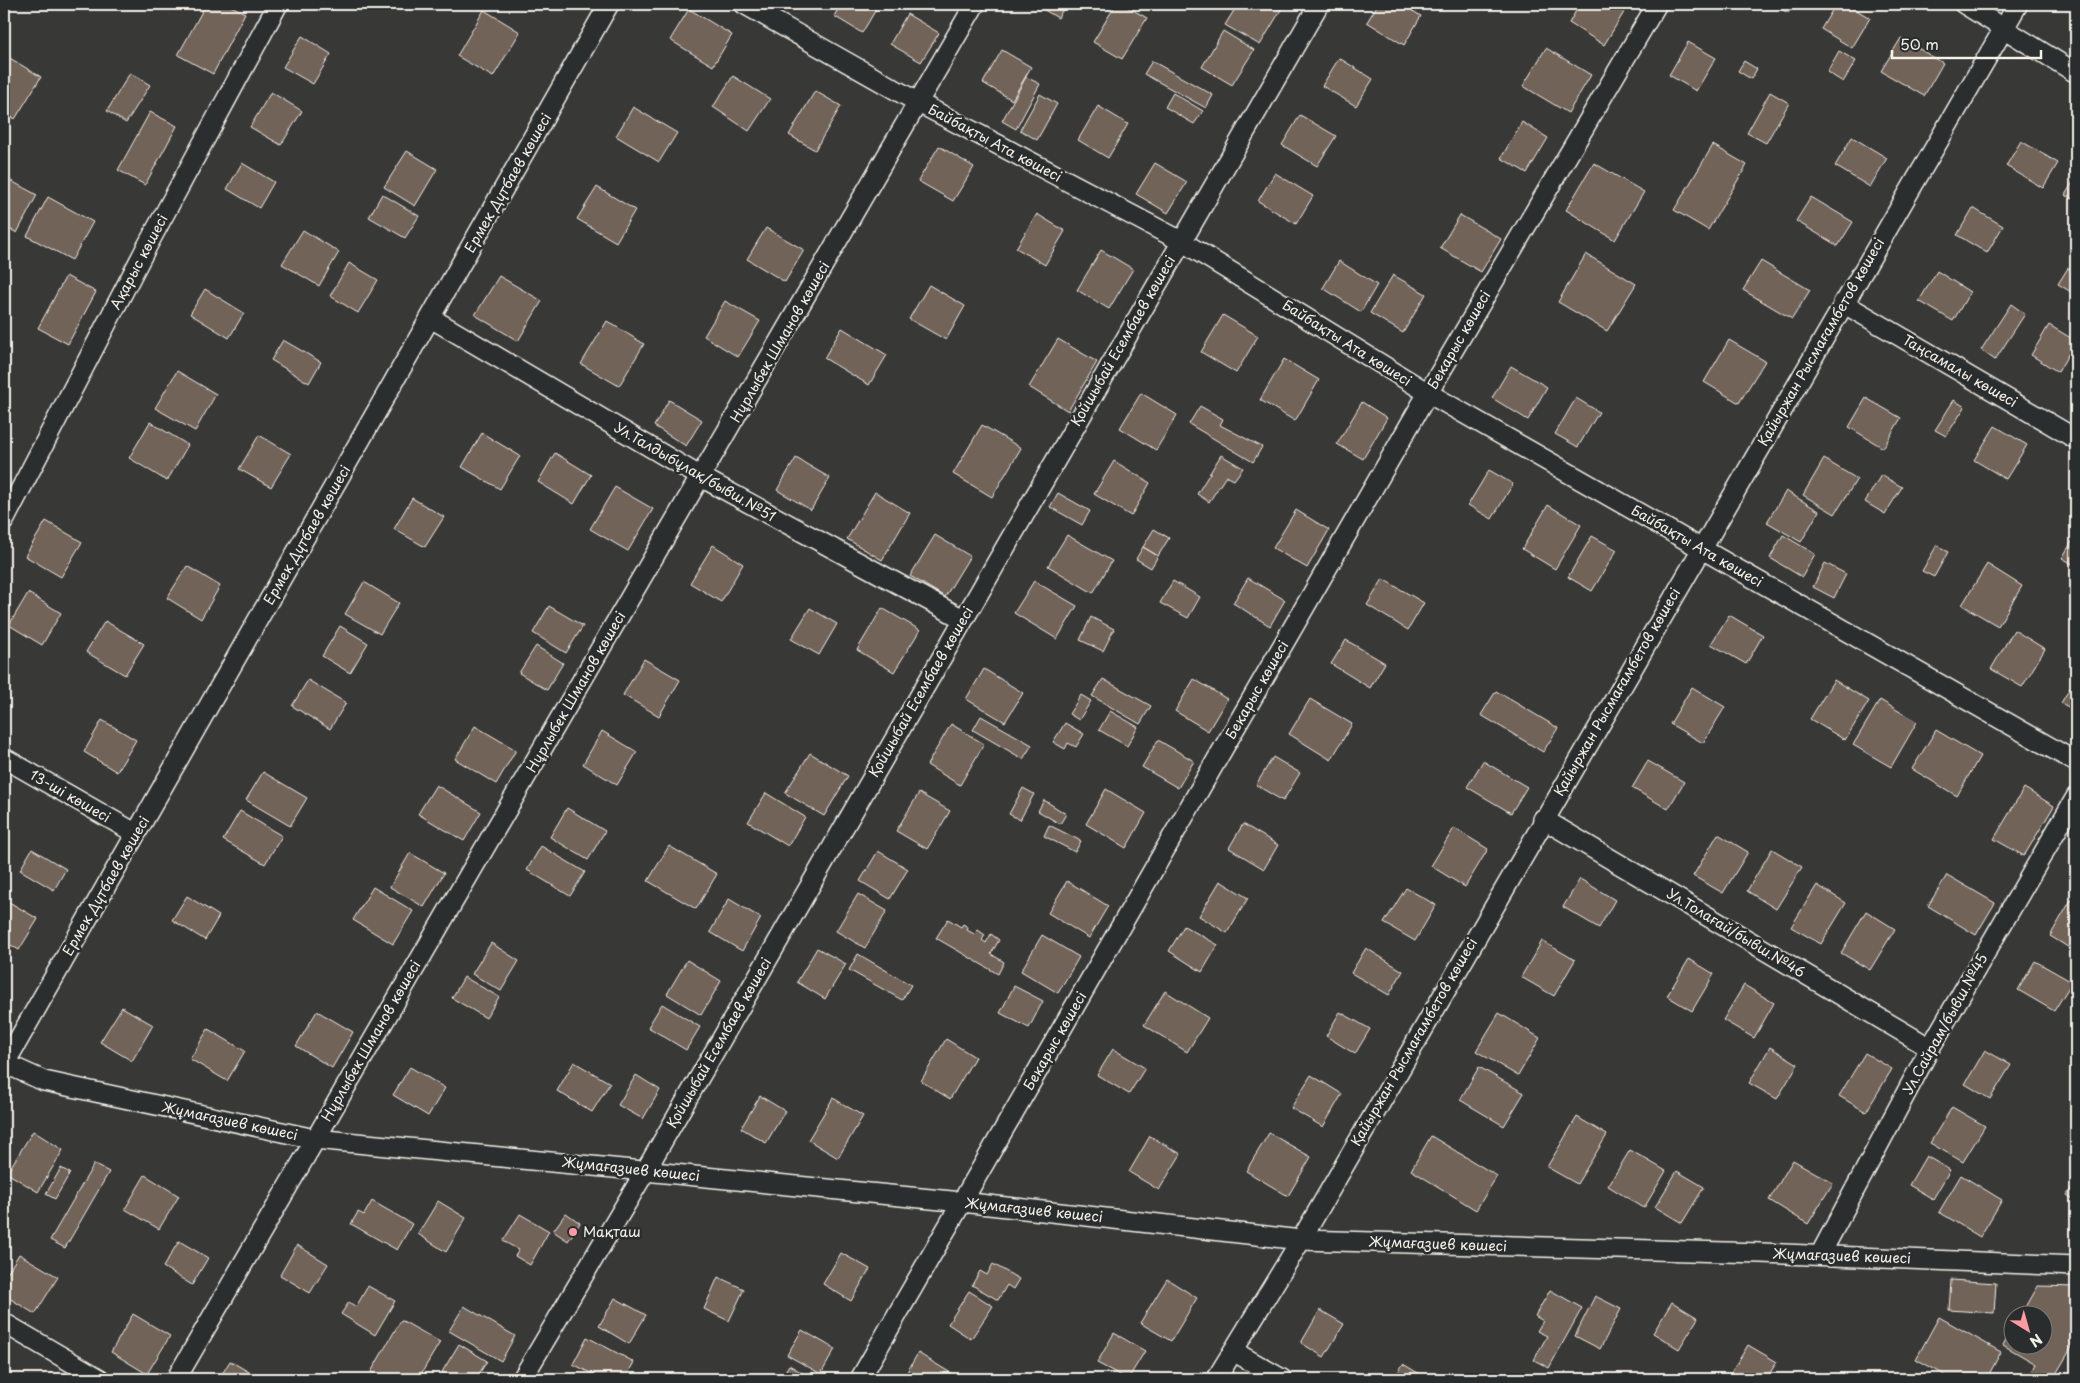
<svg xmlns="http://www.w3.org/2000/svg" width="2080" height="1383" font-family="'Playpen Sans',sans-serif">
<rect width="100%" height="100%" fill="#383837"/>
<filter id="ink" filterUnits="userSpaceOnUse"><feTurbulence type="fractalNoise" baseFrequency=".02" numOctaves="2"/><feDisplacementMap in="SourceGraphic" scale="10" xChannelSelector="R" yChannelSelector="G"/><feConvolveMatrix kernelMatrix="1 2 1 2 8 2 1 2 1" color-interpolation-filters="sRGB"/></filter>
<g filter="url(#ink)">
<path fill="#726359" stroke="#f4f1e8" d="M206,4H227L245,13L213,74L178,55Z
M841,4H873L878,6L862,33L834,16Z
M1034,4H1066L1058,18Z
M1116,4H1122L1147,18L1122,59L1093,42Z
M1238,4H1275L1282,8L1260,45L1225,25Z
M1378,4H1401L1421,16L1404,45L1367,22Z
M1580,4H1617L1626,9L1604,45L1569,23Z
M1773,4H1794L1788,13Z
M1836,4H1846L1870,18L1852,48L1821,29Z
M689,9L732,35L713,66L670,40Z
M484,10L520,32L493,77L457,56Z
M907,14L939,33L921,62L890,44Z
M1223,31L1254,50L1232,85L1202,67Z
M302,36L331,54L313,84L283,67Z
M1901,38L1943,63L1924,96L1881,71Z
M1688,42L1716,58L1696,91L1669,75Z
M1546,48L1591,75L1568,113L1523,86Z
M1002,50L1031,67L1012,100L983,83Z
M1839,51L1856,61L1843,82L1827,72Z
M8,57L41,77L15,119L4,112V64Z
M1339,58L1373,79L1356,106L1322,86Z
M1152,61L1213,95L1206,108L1144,74Z
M1744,61L1757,69L1751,79L1738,71Z
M130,73L150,85L126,123L107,111Z
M733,76L770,99L749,131L713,107Z
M1026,77L1040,84L1016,129L1002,121Z
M815,91L841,106L815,150L789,135Z
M271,92L302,111L281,145L250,127Z
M1770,92L1789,103L1766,143L1747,133Z
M1173,93L1203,111L1194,124L1165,107Z
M1040,94L1057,104L1037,140L1020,130Z
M1098,106L1128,124L1108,158L1078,140Z
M633,107L677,133L659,162L616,136Z
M150,112L177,126L145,185L118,170Z
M1300,115L1336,136L1317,166L1282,145Z
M1522,122L1548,138L1527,173L1501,158Z
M1852,137L1887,158L1870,187L1835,166Z
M2021,141L2058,163L2043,188L2006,166Z
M1713,145L1747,165L1708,230L1674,210Z
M939,146L974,167L953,201L918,181Z
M407,151L437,169L415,206L384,187Z
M242,163L274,182L259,208L227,189Z
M1155,163L1187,182L1168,213L1136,194Z
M1594,163L1644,192L1615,240L1566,210Z
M1275,173L1313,196L1296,224L1258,201Z
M4,177L37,195L17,233L4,226Z
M2076,177V201L2065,195Z
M597,187L635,210L616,242L577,219Z
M382,194L419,216L405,238L369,217Z
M48,197L93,222L72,260L27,236Z
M1811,197L1853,222L1838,246L1796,221Z
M1973,208L2003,226L1987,253L1957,235Z
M1037,214L1065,231L1045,265L1016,248Z
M1460,215L1501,239L1481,272L1440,248Z
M766,228L804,250L785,282L747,259Z
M303,230L339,252L319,286L282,264Z
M1101,250L1133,269L1109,309L1077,290Z
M1586,254L1636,284L1607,331L1558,302Z
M1339,261L1377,285L1361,312L1323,288Z
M1761,261L1810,290L1792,319L1743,290Z
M349,263L378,280L358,313L330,296Z
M2068,268L2076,273V295L2058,284Z
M1937,271L1970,292L1953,321L1919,301Z
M1393,275L1426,294L1403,333L1370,313Z
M66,276L96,292L68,344L38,328Z
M499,276L542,301L518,341L475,315Z
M929,285L965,306L946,340L909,319Z
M205,289L244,313L229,338L190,314Z
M725,301L760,321L738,357L704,336Z
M2011,304L2025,314L1995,360L1981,350Z
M1223,315L1258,336L1236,373L1201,352Z
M607,321L644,344L619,386L581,364Z
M2049,325L2076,341L2058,372L2031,355Z
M842,328L887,355L869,385L824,358Z
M1058,339L1097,362L1068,411L1029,387Z
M283,340L321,362L309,383L271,360Z
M1729,340L1765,361L1739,403L1704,382Z
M1284,359L1319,380L1295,421L1260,400Z
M1511,366L1547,387L1528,420L1492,398Z
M177,371L216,394L195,431L155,408Z
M1141,393L1177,415L1156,450L1120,428Z
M1576,398L1599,412L1578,447L1555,434Z
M1866,398L1901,418L1883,448L1849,427Z
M669,400L702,420L686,446L654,426Z
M1954,400L1965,407L1946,436L1935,430Z
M1362,402L1387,418L1363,459L1337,444Z
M1200,406L1223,419L1220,425L1262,447L1253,462L1189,424Z
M150,422L188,445L167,481L129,458Z
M982,425L1021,448L992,497L953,474Z
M1995,426L2027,445L2006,479L1974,460Z
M482,433L520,456L500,489L462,467Z
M259,435L291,454L271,487L239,469Z
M555,453L591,475L574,504L538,482Z
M1221,455L1243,468L1234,480L1226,476L1209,502L1197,494Z
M796,458L830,478L811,510L777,490Z
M1824,459L1857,479L1835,514L1803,495Z
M1114,461L1150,483L1131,516L1094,494Z
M1489,470L1513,484L1492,519L1468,505Z
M1881,475L1902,487L1885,514L1865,502Z
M615,487L653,509L628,551L590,529Z
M1786,491L1819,511L1801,542L1767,522Z
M875,492L910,513L882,560L847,539Z
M1058,493L1090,511L1082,525L1050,507Z
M412,498L444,517L425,547L394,529Z
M1548,505L1581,525L1555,569L1522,549Z
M1296,510L1329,530L1307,568L1273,548Z
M46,521L82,542L61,577L25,556Z
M1154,529L1169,538L1158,556L1143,547Z
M935,535L970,556L945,597L910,576Z
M1067,535L1112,561L1093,593L1048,566Z
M1783,535L1815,554L1802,577L1770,558Z
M2076,535V566L2062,558Z
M1592,536L1617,550L1592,591L1568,577Z
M713,545L743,564L721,602L690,583Z
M1937,545L1948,552L1934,577L1922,571Z
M1143,547L1158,556L1151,568L1136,559Z
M1825,563L1846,574L1834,598L1813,587Z
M1987,564L2022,586L1998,626L1962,605Z
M187,566L220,586L201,619L167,598Z
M1248,578L1285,600L1270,626L1233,603Z
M1383,579L1424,603L1408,630L1367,605Z
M1034,581L1077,606L1057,639L1014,613Z
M1173,581L1200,597L1188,618L1160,603Z
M364,582L399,603L380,634L345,614Z
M28,593L61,613L42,645L9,625Z
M549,606L583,626L566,653L533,633Z
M810,608L837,624L819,655L791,639Z
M882,608L920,630L894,672L857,650Z
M1729,615L1763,635L1746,664L1711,644Z
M1091,617L1114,629L1103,651L1080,640Z
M105,621L144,644L125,675L86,652Z
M340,626L368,643L350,673L322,656Z
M2014,630L2045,649L2022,687L1991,669Z
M1346,640L1385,663L1370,688L1331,664Z
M536,646L563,663L547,690L519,673Z
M644,659L680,680L659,716L623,695Z
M984,669L1023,693L1005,722L966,699Z
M2076,678V711L2061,703Z
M1103,679L1151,706L1140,724L1092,696Z
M1194,679L1227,699L1208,731L1175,711Z
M308,680L346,703L330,729L292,706Z
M1834,680L1869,701L1845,740L1810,719Z
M1692,687L1725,707L1703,743L1670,724Z
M1496,691L1558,728L1543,752L1481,715Z
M1081,695L1091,701L1079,720L1069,714Z
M1310,699L1352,724L1331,760L1289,734Z
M1880,700L1917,722L1891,767L1853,745Z
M1110,711L1138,727L1127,746L1099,730Z
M981,716L1032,745L1023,759L973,730Z
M102,720L136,740L117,772L84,752Z
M1065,723L1084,734L1076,747L1068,743L1065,749L1053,742Z
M951,724L984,744L960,785L927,765Z
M475,726L516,750L496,784L455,759Z
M1936,730L1980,756L1957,796L1912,769Z
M602,731L637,752L617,785L583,764Z
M1158,740L1194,761L1178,788L1142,767Z
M810,753L848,776L824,816L785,793Z
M1273,757L1300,773L1283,801L1256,785Z
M1483,761L1527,787L1511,813L1467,787Z
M1648,761L1684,782L1668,809L1632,788Z
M263,772L307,798L290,826L246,800Z
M436,785L481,812L464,841L418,814Z
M1023,788L1034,794L1020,820L1009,814Z
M2024,788L2054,806L2024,856L1994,839Z
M1106,789L1146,813L1126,848L1086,824Z
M766,793L805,817L788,846L748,822Z
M919,793L950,811L927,849L896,831Z
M1044,800L1066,814L1060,824L1038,811Z
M567,808L605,831L588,860L550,837Z
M240,811L282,836L265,864L223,840Z
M1243,824L1278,845L1264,869L1229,848Z
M1049,825L1081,841L1075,852L1044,836Z
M1454,828L1488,849L1465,887L1431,866Z
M1718,834L1748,852L1723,893L1693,876Z
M541,846L585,872L570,896L527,870Z
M669,846L717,874L696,909L648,881Z
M32,849L66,869L54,890L20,870Z
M1772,849L1802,867L1776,909L1747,891Z
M878,851L908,869L890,899L860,881Z
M410,853L444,873L424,907L390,887Z
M1947,875L1995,903L1976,935L1928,906Z
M1580,879L1615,900L1599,928L1563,907Z
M1067,881L1108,906L1089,938L1048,913Z
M1220,881L1248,898L1227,933L1199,916Z
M1817,885L1846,903L1821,944L1791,927Z
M373,887L413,911L393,944L353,920Z
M1406,888L1436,905L1415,941L1384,923Z
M858,894L887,911L865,948L836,931Z
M187,896L219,916L205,940L172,920Z
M4,899L38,919L19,950L4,941Z
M729,899L761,918L742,951L710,932Z
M2071,900L2076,903V952L2050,936Z
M1866,911L1895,929L1870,970L1841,953Z
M948,919L961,927L963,924L968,927L967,930L974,934L978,930L985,935L982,940L986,943L991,934L999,940L991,954L1004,962L998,974L936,938Z
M1184,926L1218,945L1202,972L1169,951Z
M1042,935L1079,957L1058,993L1021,971Z
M1542,941L1575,960L1554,996L1521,977Z
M491,943L519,961L501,991L472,974Z
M817,948L846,964L825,999L797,982Z
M1366,948L1403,971L1389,995L1351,973Z
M858,954L911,985L902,1000L849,970Z
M1689,959L1714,974L1692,1011L1667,996Z
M687,960L721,981L701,1015L667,994Z
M2035,961L2072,982L2054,1011L2018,990Z
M464,977L499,997L486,1018L452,998Z
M1744,985L1774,1003L1754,1038L1723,1020Z
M1014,986L1043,1001L1029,1028L1000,1013Z
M1165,991L1208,1018L1187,1052L1144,1025Z
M662,1004L700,1027L686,1050L648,1027Z
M122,1007L153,1025L132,1061L100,1042Z
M317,1011L353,1032L332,1068L296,1046Z
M1340,1012L1370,1029L1355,1054L1326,1036Z
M1499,1013L1540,1038L1518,1076L1476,1051Z
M208,1029L245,1051L227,1081L190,1059Z
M946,1039L975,1057L950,1099L921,1081Z
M1770,1047L1798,1064L1777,1099L1749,1083Z
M1113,1049L1145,1068L1129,1094L1097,1075Z
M1985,1050L2011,1065L1990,1099L1965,1084Z
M1865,1053L1892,1069L1866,1112L1839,1096Z
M574,1062L610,1083L592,1112L557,1091Z
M410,1067L445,1088L428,1116L393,1095Z
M1479,1067L1524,1093L1504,1126L1460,1100Z
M636,1075L660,1090L643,1119L618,1105Z
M1311,1075L1342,1094L1323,1127L1291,1108Z
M760,1096L785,1111L766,1143L741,1128Z
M833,1098L863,1116L838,1158L808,1140Z
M1952,1107L1985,1126L1963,1162L1930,1143Z
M1577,1117L1607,1135L1577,1184L1547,1167Z
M33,1131L63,1150L38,1192L7,1173Z
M1269,1133L1311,1157L1288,1196L1246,1171Z
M1150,1136L1181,1154L1159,1190L1129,1172Z
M1431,1136L1497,1176L1476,1210L1411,1170Z
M1630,1150L1666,1171L1644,1208L1608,1186Z
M1926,1156L1950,1170L1933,1199L1909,1185Z
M1793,1160L1833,1183L1808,1224L1769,1200Z
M94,1164L109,1172L65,1248L50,1240Z
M61,1168L70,1173L55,1199L46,1194Z
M1677,1171L1704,1187L1682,1223L1655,1207Z
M145,1175L179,1196L159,1229L125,1209Z
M1961,1175L2002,1200L1980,1237L1939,1212Z
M2076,1181V1201L2067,1195Z
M372,1201L412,1224L397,1250L351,1224L358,1212L364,1215Z
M438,1201L466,1218L446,1252L418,1234Z
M566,1213L580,1223L568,1241L553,1231Z
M520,1214L549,1231L530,1265L515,1256L519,1250L503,1241Z
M179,1241L208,1258L192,1285L163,1267Z
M297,1245L328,1264L310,1293L280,1275Z
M841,1253L870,1269L851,1301L823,1284Z
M19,1254L58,1277L35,1314L4,1295V1279Z
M993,1264L1019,1279L1013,1289L1007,1285L998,1300L972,1285L980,1271L987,1275Z
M718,1277L744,1289L729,1321L704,1309Z
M1167,1279L1197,1298L1171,1341L1140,1323Z
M1951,1280L1996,1283L1994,1313L1949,1310Z
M368,1286L395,1301L375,1335L341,1314L349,1302L356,1307Z
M2038,1286L2076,1287V1340L2053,1379H2038L2030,1375L2036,1364L2003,1345L2012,1329V1346H2042V1316H2021Z
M1550,1290L1582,1308L1549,1368L1534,1360L1547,1336L1537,1331L1543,1321L1535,1316Z
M969,1291L993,1306L971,1339L948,1324Z
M1595,1296L1621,1309L1600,1349L1575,1336Z
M615,1298L646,1315L629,1344L599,1326Z
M1672,1302L1698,1318L1679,1349L1653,1333Z
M464,1306L515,1336L501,1361L449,1331Z
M1320,1310L1344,1324L1324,1357L1301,1343Z
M133,1314L170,1336L147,1374L111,1352Z
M1939,1317L2001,1352L1987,1378L1989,1379H1952L1916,1359Z
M401,1320L440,1342L418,1379H384L371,1372Z
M802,1330L835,1349L821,1374L787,1355Z
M1114,1333L1145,1351L1128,1379L1097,1363Z
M587,1337L634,1362L625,1379H602L573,1364Z
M459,1344L487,1361L476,1379H453L442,1372Z
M1748,1345L1777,1362L1766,1379H1738L1730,1375Z
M918,1353L959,1378L958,1379H903Z
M230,1361L261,1379H219Z
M1403,1364L1428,1379H1394Z
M789,1365L813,1379H780Z"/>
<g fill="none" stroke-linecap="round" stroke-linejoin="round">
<defs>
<path id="street" d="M744,4L919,103L1181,241L1428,393L2076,762
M1964,4L2076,73
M1843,303L2076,439
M431,318L701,477L963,619
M4,521L146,248L278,4
M4,758L135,833
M1543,819L1930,1048
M4,1063L44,1081L315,1139L962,1202L1301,1240L1761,1253L2076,1266
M4,1065L609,4
M1820,1255L1930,1048L2076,797
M4,1323L100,1379
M1233,1351L1282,1379
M176,1379L975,4
M522,1379L646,1170L1319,4
M860,1379L1428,393L1657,4
M1216,1379L1301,1240L2018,4"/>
</defs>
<use href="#street" stroke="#f4f1e8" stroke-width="22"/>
<use href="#street" stroke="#2a2d2e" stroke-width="19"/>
</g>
</g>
<circle fill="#ff9aa2" stroke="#2a2d2e" stroke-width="2" cx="573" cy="1232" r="5"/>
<g text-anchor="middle" stroke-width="5" stroke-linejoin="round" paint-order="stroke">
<g font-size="14" fill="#f4f1e8" stroke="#2a2d2e">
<text transform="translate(995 143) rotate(28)" y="5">Байбақты Ата көшесі</text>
<text transform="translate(508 183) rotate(-60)" y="5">Ермек Дүтбаев көшесi</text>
<text transform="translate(139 262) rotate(-62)" y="5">Ақарыс көшесi</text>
<text transform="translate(1459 340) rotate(-60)" y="5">Бекарыс көшесі</text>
<text transform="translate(1123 341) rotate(-60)" y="5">Қойшыбай Есембаев көшесі</text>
<text transform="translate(780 342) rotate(-60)" y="5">Нұрлыбек Шманов көшесі</text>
<text transform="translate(1821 342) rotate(-60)" y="5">Қайыржан Рысмағамбетов көшесі</text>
<text transform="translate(1347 343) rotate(32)" y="5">Байбақты Ата көшесі</text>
<text transform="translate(1960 371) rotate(30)" y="5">Таңсамалы көшесі</text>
<text transform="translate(695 472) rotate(30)" y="5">Ул.Талдыбұлақ/бывш.№51</text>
<text transform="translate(307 535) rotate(-60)" y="5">Ермек Дүтбаев көшесi</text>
<text transform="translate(1697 546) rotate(30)" y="5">Байбақты Ата көшесі</text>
<text transform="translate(1257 690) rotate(-60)" y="5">Бекарыс көшесі</text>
<text transform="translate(576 692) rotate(-60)" y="5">Нұрлыбек Шманов көшесі</text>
<text transform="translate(921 692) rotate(-60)" y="5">Қойшыбай Есембаев көшесі</text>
<text transform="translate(1617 692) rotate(-60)" y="5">Қайыржан Рысмағамбетов көшесі</text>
<text transform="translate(70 796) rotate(30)" y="5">13-ші көшесi</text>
<text transform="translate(106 886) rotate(-60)" y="5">Ермек Дүтбаев көшесi</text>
<text transform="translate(1736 933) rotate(31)" y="5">Ул.Толағай/бывш.№46</text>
<text transform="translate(1945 1024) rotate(-61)" y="5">Ул.Сайрам/бывш.№45</text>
<text transform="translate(371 1041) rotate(-60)" y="5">Нұрлыбек Шманов көшесі</text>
<text transform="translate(1055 1041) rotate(-60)" y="5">Бекарыс көшесі</text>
<text transform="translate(1414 1042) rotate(-60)" y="5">Қайыржан Рысмағамбетов көшесі</text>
<text transform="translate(719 1043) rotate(-60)" y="5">Қойшыбай Есембаев көшесі</text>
<text transform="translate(230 1121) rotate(12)" y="5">Жұмағазиев көшесі</text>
<text transform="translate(631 1169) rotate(6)" y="5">Жұмағазиев көшесі</text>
<text transform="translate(1034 1210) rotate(6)" y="5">Жұмағазиев көшесі</text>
<text transform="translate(1438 1244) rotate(2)" y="5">Жұмағазиев көшесі</text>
<text transform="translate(1842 1256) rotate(2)" y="5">Жұмағазиев көшесі</text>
</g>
<g font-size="14" fill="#f4f1e8" stroke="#2a2d2e" text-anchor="start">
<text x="583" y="1237">Мақташ</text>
</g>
</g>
<rect width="2080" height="1383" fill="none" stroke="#2a2d2e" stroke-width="20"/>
<rect x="10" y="10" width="2060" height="1363" fill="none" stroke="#f4f1e8" stroke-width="2" filter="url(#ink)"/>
<g transform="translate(2028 1330) rotate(143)"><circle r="24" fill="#2a2d2e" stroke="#7b7b78"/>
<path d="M0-4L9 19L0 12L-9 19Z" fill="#ff9aa2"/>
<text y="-8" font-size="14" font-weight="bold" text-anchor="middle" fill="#f4f1e8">N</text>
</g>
<path d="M1892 50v8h149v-8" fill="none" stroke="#f4f1e8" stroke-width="2.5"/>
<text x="1900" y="50" font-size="15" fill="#f4f1e8" stroke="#2a2d2e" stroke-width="4" paint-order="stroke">50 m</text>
</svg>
